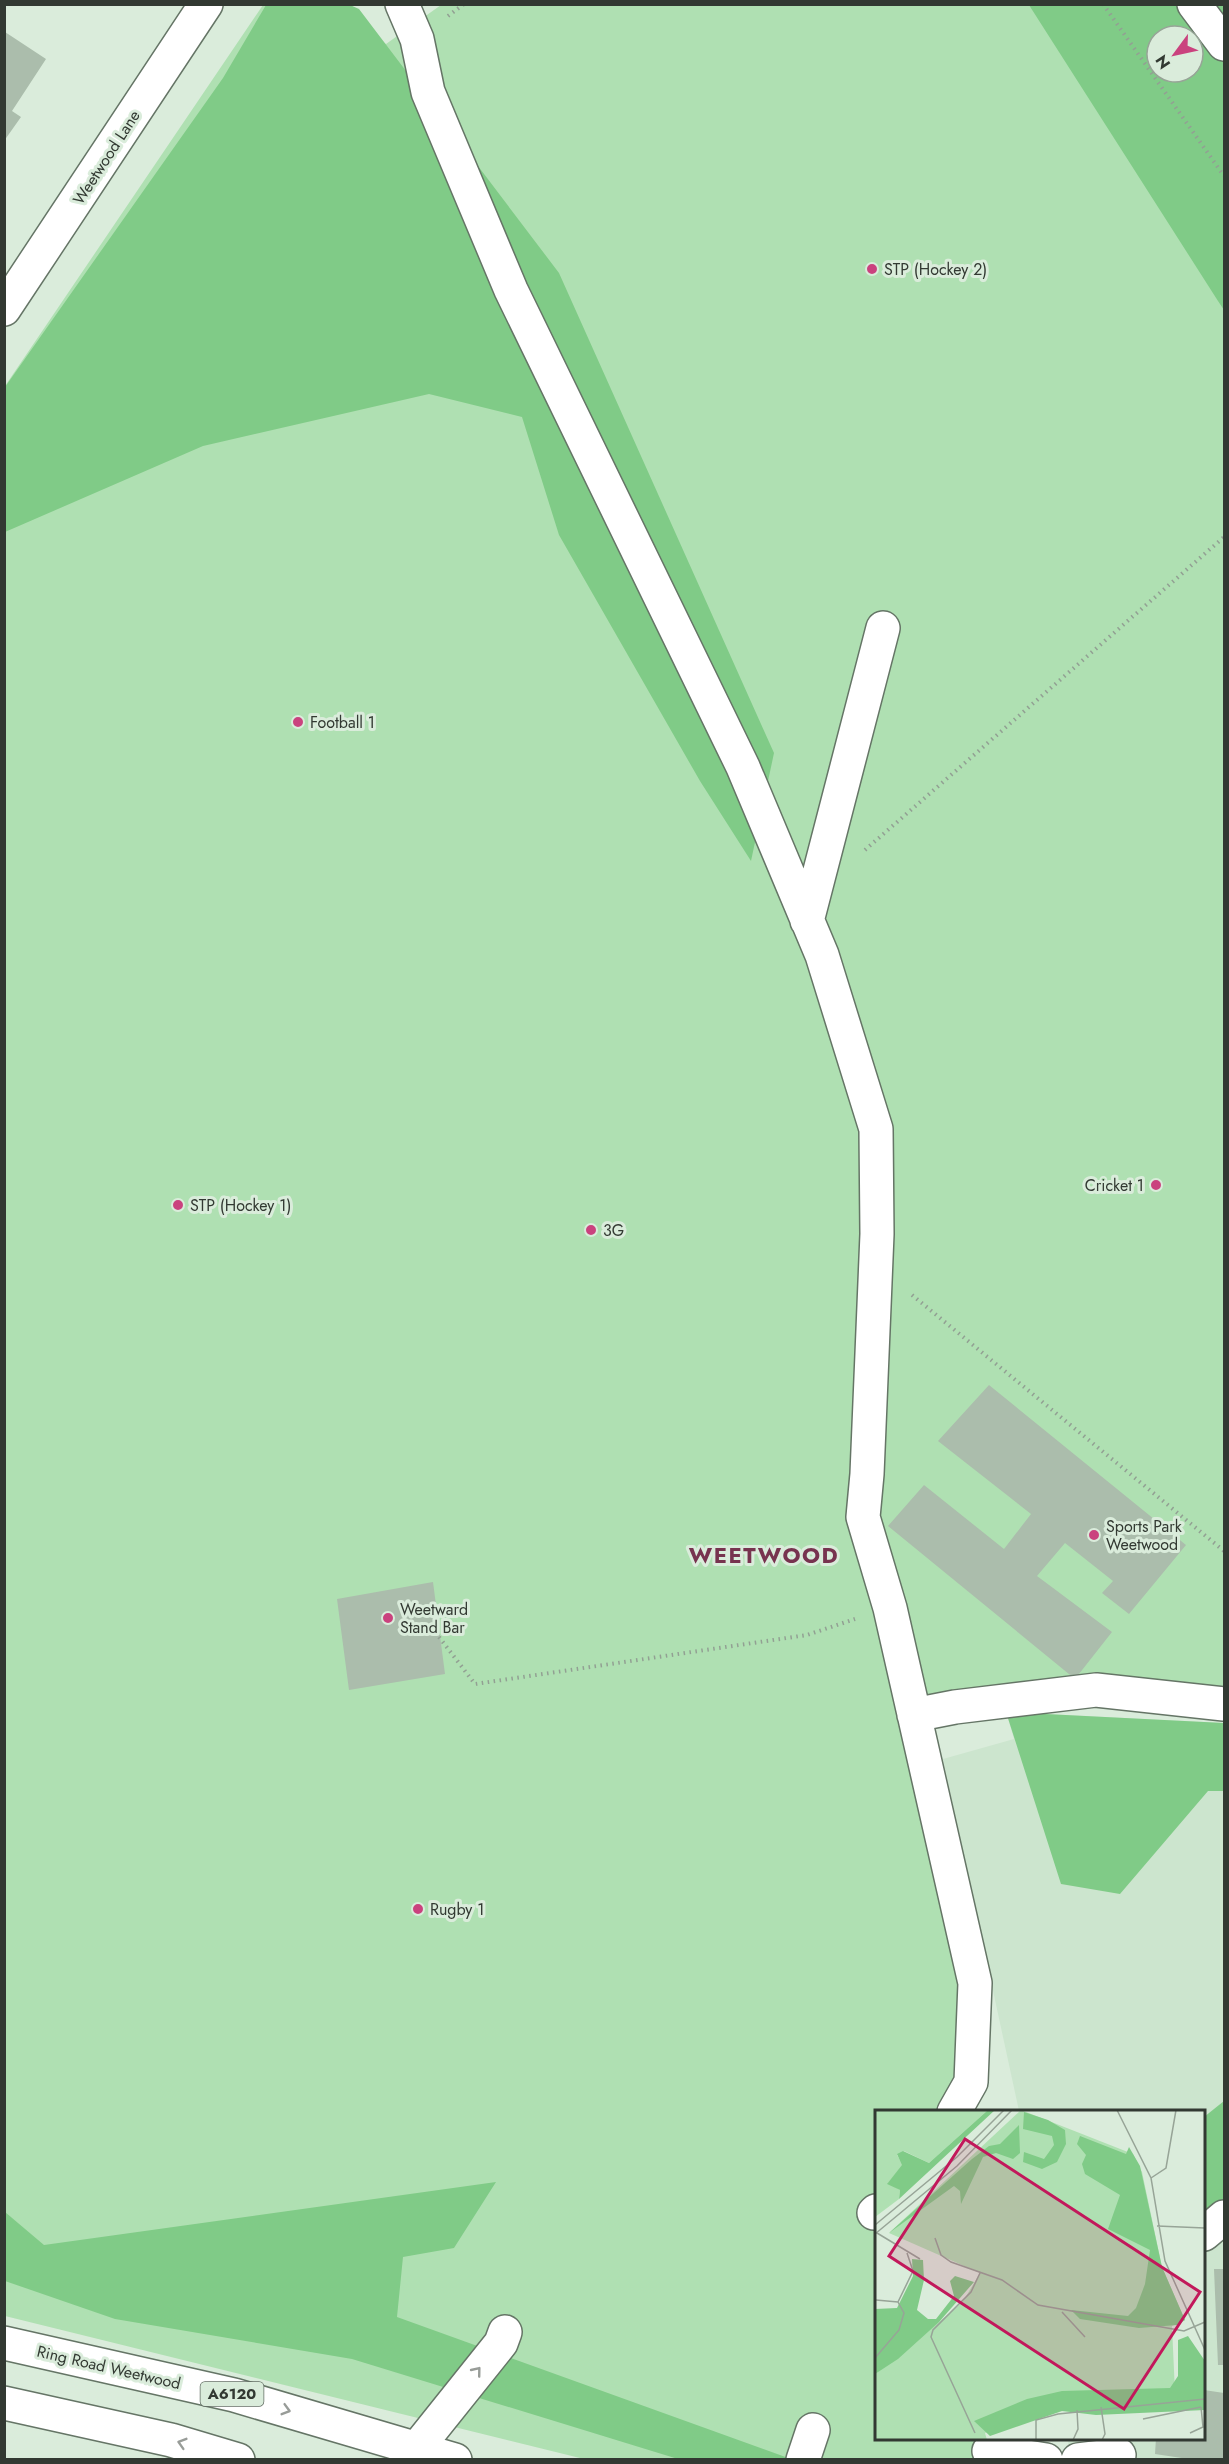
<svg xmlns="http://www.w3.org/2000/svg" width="1229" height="2464" font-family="Jost,sans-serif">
<rect width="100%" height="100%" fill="#daecdb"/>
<path fill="#cce5ce" d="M1006,1712L1224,1723V2459H1070L1068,2439L1204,2438V2112L1019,2111L943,1759L1014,1739Z"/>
<path fill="#afe0b2" d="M263,5H327L386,44L441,5H1103L1224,164V1704L1096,1690L914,1715L975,1983L971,2082L976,2111L876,2112V2438L1035,2439L1039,2459H584L5,2316V386Z"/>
<path fill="#80cb87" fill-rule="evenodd" d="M266,5H350L359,9L559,273L774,753L751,861L700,781L559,535L522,417L429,394L203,446L5,532V387L223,78Z
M1029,5H1224V310L1218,301ZM1157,36H1193V72H1157Z
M1006,1712L1224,1723V1791H1208L1120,1894L1061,1884Z
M1224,2101V2217L1204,2233V2117Z
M496,2182L454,2248L403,2257L397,2317L791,2459H678L352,2359L115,2319L5,2281V2212L44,2245Z"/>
<path fill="#abbdac" d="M5,32L46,59L12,111L21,117L4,141Z
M989,1385L1186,1545L1129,1614L1102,1593L1113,1581L1065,1543L1037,1576L1112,1632L1075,1679L888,1526L924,1485L1004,1549L1031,1514L938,1441Z
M433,1582L445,1674L349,1690L337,1599Z
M1214,2269H1224V2365H1218Z
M1204,2390L1224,2393V2460H1195L1155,2454L1156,2438H1204Z"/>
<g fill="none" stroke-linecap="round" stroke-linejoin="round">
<defs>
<path id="minor" d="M402,4L417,39L428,92L511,290L743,767L822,955L876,1129L877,1234L867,1474L863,1517L890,1608L975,1983L971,2082L954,2112
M1194,4L1224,44
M4,309L206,4
M807,921L883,628
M914,1715L955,1707L1096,1690L1224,1704
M874,2213L876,2211
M1204,2234L1224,2217
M417,2448L501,2343L505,2332
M989,2451L1046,2460
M803,2460L813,2430
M1078,2460L1119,2455"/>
<path id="highway" d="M4,2343L234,2395L455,2460
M4,2403L171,2440L238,2460"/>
</defs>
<use href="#minor" stroke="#657566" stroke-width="36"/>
<use href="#highway" stroke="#657566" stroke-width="36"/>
<path stroke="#92a093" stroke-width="4" stroke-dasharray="1.5 4.5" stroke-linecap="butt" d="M1103,4L1224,176
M448,16L464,4
M865,850L1224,537
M912,1295L1224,1551
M439,1637L475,1684L807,1635L855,1619"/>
<use href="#minor" stroke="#fff" stroke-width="33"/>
<use href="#highway" stroke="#fff" stroke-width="33"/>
</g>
<defs><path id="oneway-chevron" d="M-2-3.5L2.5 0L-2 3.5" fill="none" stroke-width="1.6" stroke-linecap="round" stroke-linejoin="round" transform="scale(1.5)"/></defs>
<g stroke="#989c98">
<use href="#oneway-chevron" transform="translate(477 2371) rotate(-51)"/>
<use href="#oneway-chevron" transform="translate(286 2410) rotate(16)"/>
<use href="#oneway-chevron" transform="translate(182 2443) rotate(-163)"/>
</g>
<g fill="#ca427e" stroke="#daecdb" stroke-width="2">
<circle cx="872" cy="269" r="6"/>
<circle cx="298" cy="722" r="6"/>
<circle cx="1156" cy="1185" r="6"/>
<circle cx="178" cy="1205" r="6"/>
<circle cx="591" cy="1230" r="6"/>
<circle cx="1094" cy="1535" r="6"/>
<circle cx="388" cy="1618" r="6"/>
<circle cx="418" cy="1909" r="6"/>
</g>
<g text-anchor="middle" stroke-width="6" stroke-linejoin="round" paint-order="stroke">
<rect fill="#daecdb" stroke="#646f65" stroke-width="1.5" x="200.5" y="2382" width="63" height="24" rx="4.5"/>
<g font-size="15" font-weight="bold" fill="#323932">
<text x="232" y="2399">A6120</text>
</g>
<g font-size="16" fill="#323932" stroke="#daecdb">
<text transform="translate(106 157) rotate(-57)" y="6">Weetwood Lane</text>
<text transform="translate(109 2367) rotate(13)" y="6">Ring Road Weetwood</text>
</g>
<g font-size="16" fill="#323932" stroke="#daecdb" text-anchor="start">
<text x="884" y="275">STP (Hockey 2)</text>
<text x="310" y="728">Football 1</text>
<text x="1144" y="1191" text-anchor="end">Cricket 1</text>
<text x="190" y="1211">STP (Hockey 1)</text>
<text x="603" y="1236">3G</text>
<text x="1106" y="1532">Sports Park<tspan x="1106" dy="18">Weetwood</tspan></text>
<text x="400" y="1615">Weetward<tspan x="400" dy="18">Stand Bar</tspan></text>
<text x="430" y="1915">Rugby 1</text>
</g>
<g font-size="22" font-weight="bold" letter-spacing="1.5" fill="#77334f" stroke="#daecdb">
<text x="764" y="1563">WEETWOOD</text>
</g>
</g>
<g transform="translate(875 2110)">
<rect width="330" height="330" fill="#daecdb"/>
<path d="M0,0H113L54,53L29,41L22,45L28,55L13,73L25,80L24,89L0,107ZM146,0L258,44L267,62L287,157L310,210L297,216L300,283L155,303L110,323L112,330H0V264L87,193L105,163L14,123Z" fill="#afe0b2"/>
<path d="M113,0H120L24,89L25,80L12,74L27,55L22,44L28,41L54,53ZM149,2L173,10L190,20L191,34L182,52L167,59L148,52L149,42L169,49L179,35L177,26L148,19ZM144,15L145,43L138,49L121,43L108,47L86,94L85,81L79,76L14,123L97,49L114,36L125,34ZM205,26L251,44L254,37L265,56L287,157L310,210L302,215L264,218L205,209L196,200L253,206L261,198L270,174L275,140L233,119L245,85L210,64L207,54L211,45L202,34ZM37,149L48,150L49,170L42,200L53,209H61L79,186L75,171L80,166L99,172L64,212L23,249L0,264V199L22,198L38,166ZM313,226L330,251V300L221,305L187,301L115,326L99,311L152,289L187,281L295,278L303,266V230Z" fill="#80cb87"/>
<path fill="none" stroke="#97a497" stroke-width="1.5" d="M242,0L276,68L290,151L330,240M276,68L291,58L301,0M0,115L82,47L129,0M282,116L330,118M2,123L45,149M0,124L82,56L137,0M60,128L66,145L76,152L127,170L163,195L309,221L330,212M1,190L23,192M187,202L210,227M0,248L24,220L29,203L23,192L38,161L32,143M226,297L230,324L227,330M268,309L326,297M100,323L56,227L58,220L96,182L105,163M315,323L328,317L326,297M161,330V310L183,304L330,289M198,330L203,319L202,300"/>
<path fill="#c2185b" fill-opacity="0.15" stroke="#c2185b" stroke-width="3" d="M90,29L325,182L249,299L14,146Z"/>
<rect width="330" height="330" fill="none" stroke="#323932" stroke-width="3"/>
</g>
<rect width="1229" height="2464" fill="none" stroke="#323932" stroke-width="12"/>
<g transform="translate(1175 54) rotate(237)"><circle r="28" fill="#daecdb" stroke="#97a497" stroke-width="1.5"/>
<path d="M0-4.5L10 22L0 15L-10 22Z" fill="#ca427e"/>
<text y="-9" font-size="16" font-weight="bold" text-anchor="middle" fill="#323932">N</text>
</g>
</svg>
